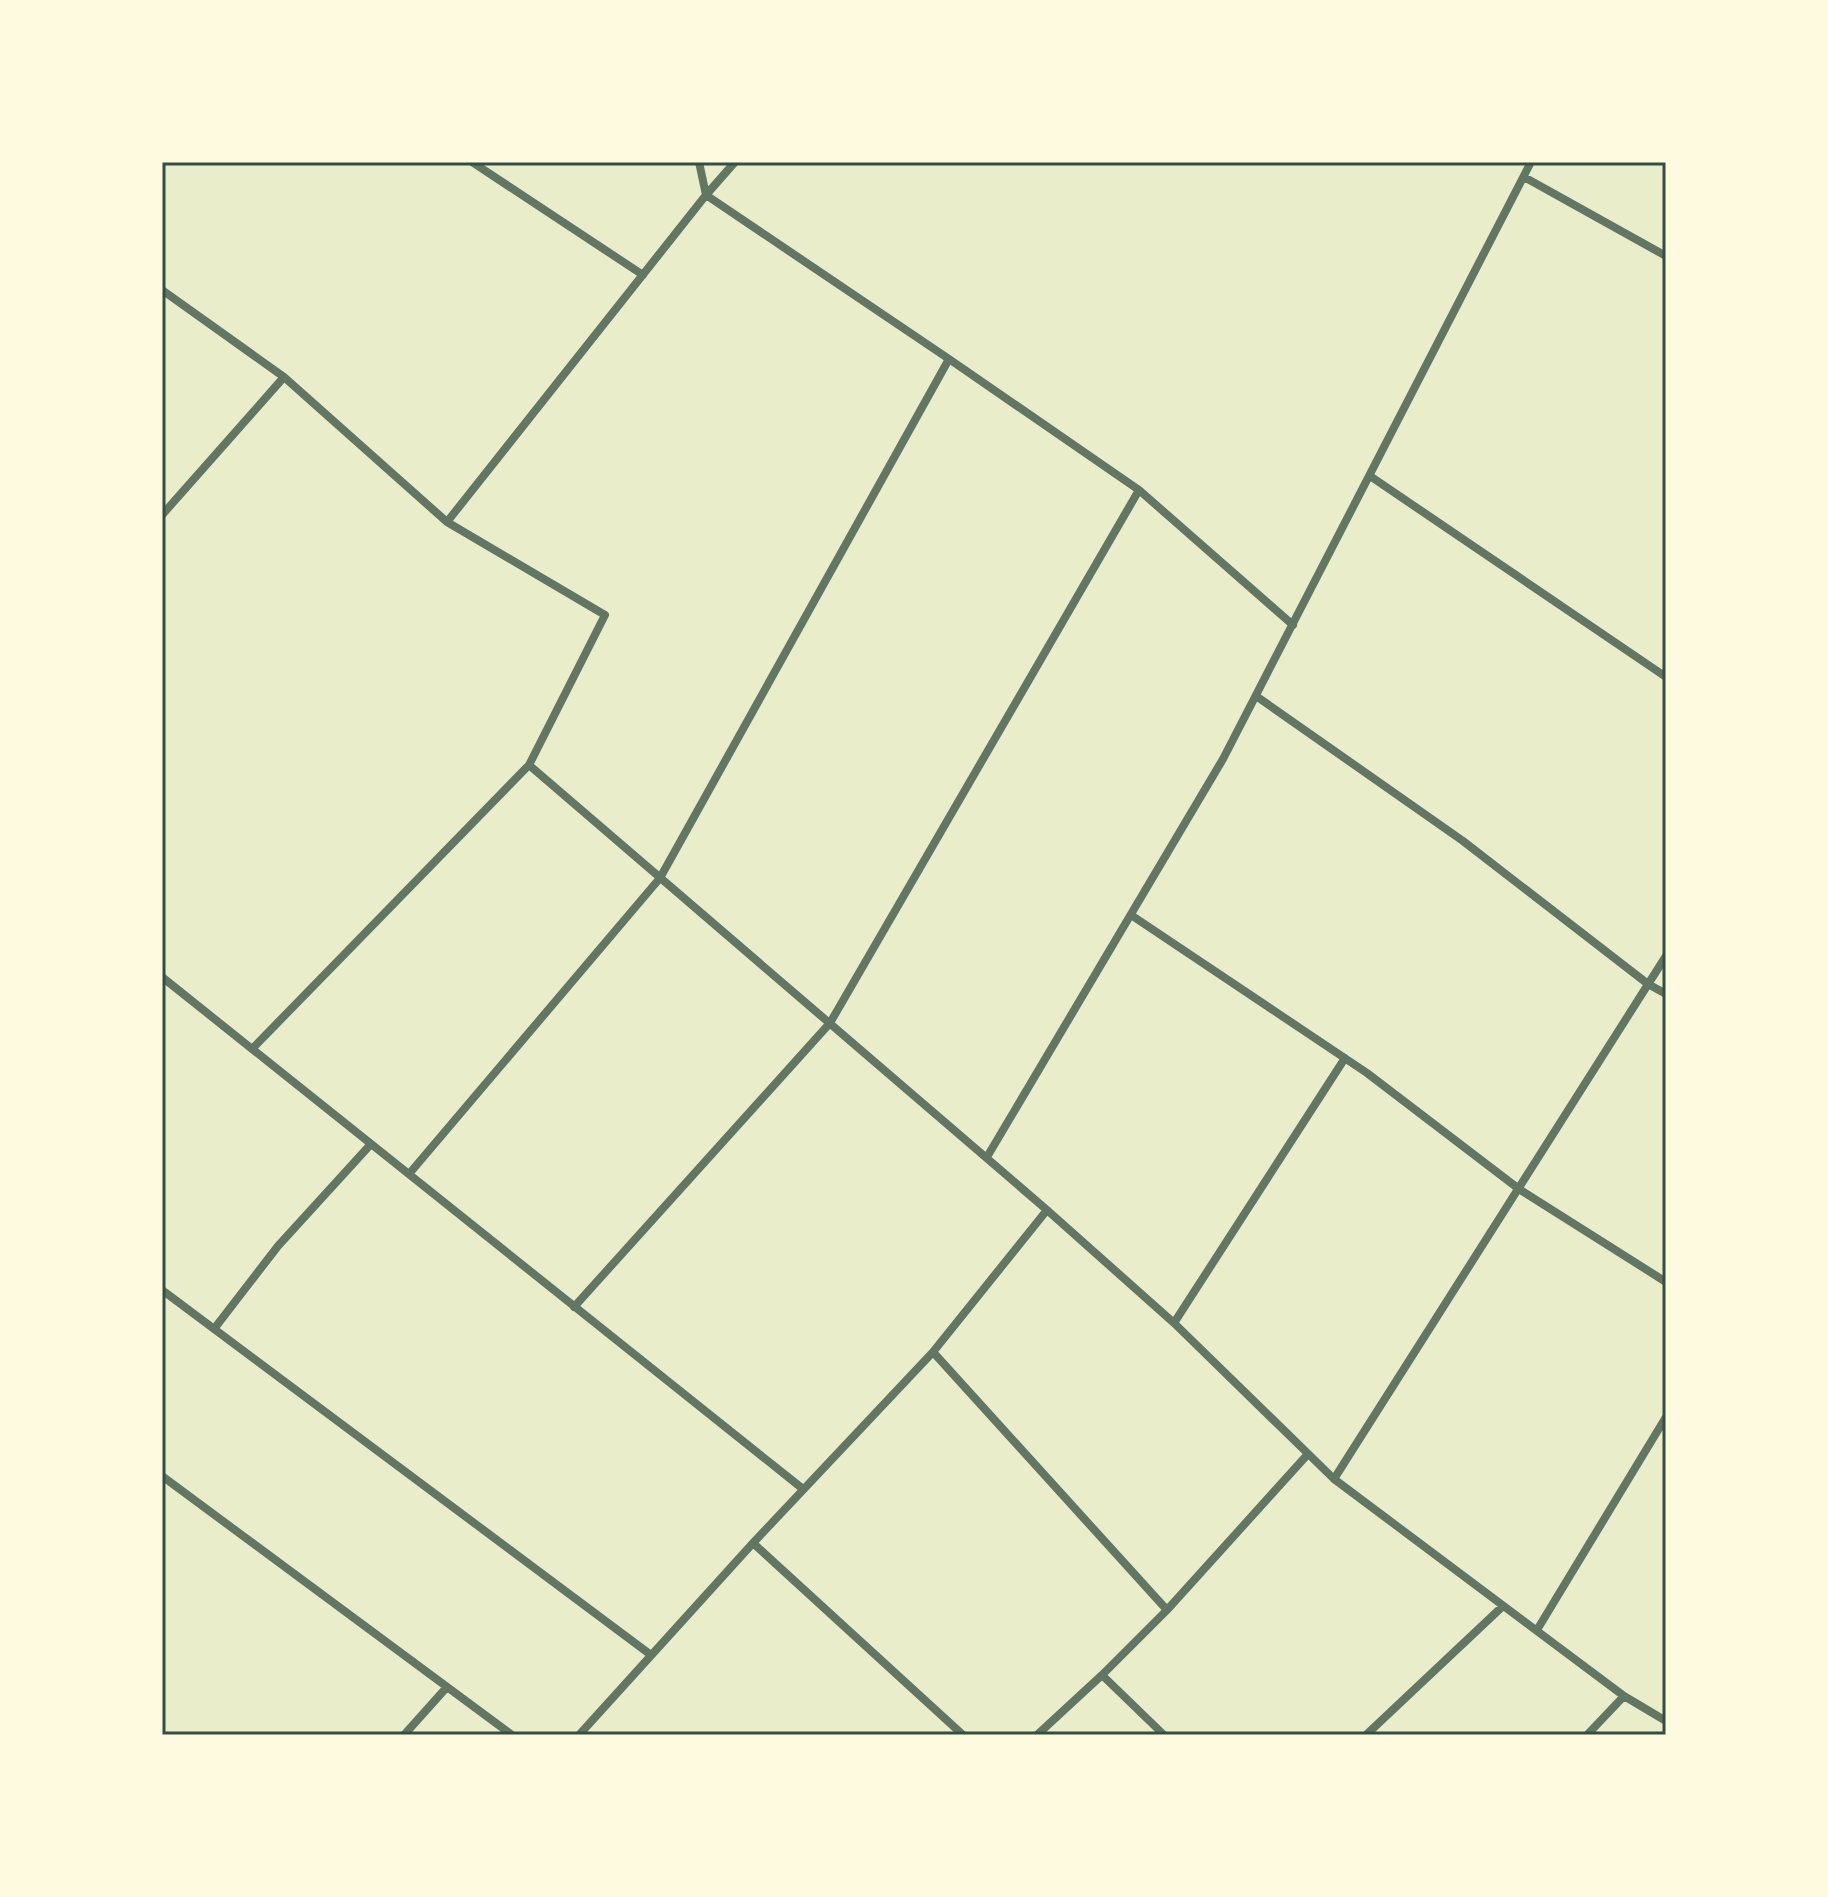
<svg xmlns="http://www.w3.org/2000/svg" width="1828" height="1897" font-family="Poppins,sans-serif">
<rect width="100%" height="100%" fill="#e9edc9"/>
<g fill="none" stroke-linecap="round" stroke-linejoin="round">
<path stroke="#617663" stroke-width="8" d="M472,162L643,275
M699,162L706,195L949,359L1139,490L1293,625
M1524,177L1666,256
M162,290L284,377L447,522L605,615L529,765L252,1049
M1370,476L1666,677
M162,515L284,377
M447,522L706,195L735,162
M1256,696L1463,841L1648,984L1666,994
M529,765L1047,1210L1174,1323L1334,1479L1624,1696L1666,1721
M1131,915L1367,1073L1519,1189L1666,1282
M162,977L803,1489
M987,1157L1223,759L1531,162
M409,1174L660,878L949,359
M162,1290L651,1655
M574,1307L830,1023L1139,490
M1174,1323L1345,1058
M214,1329L278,1246L371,1144
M933,1352L1167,1610
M162,1476L512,1735
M1334,1479L1666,956
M753,1543L963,1735
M1537,1630L1666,1417
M1102,1675L1164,1735
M404,1735L447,1687
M579,1735L753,1543L933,1352L1047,1210
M1037,1735L1102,1675L1167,1610L1308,1454
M1366,1735L1503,1606
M1587,1735L1624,1696"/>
</g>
<rect width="1828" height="1897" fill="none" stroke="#fefae0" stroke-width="328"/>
<rect x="164" y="164" width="1500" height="1569" fill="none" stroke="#344e41" stroke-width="3"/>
</svg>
